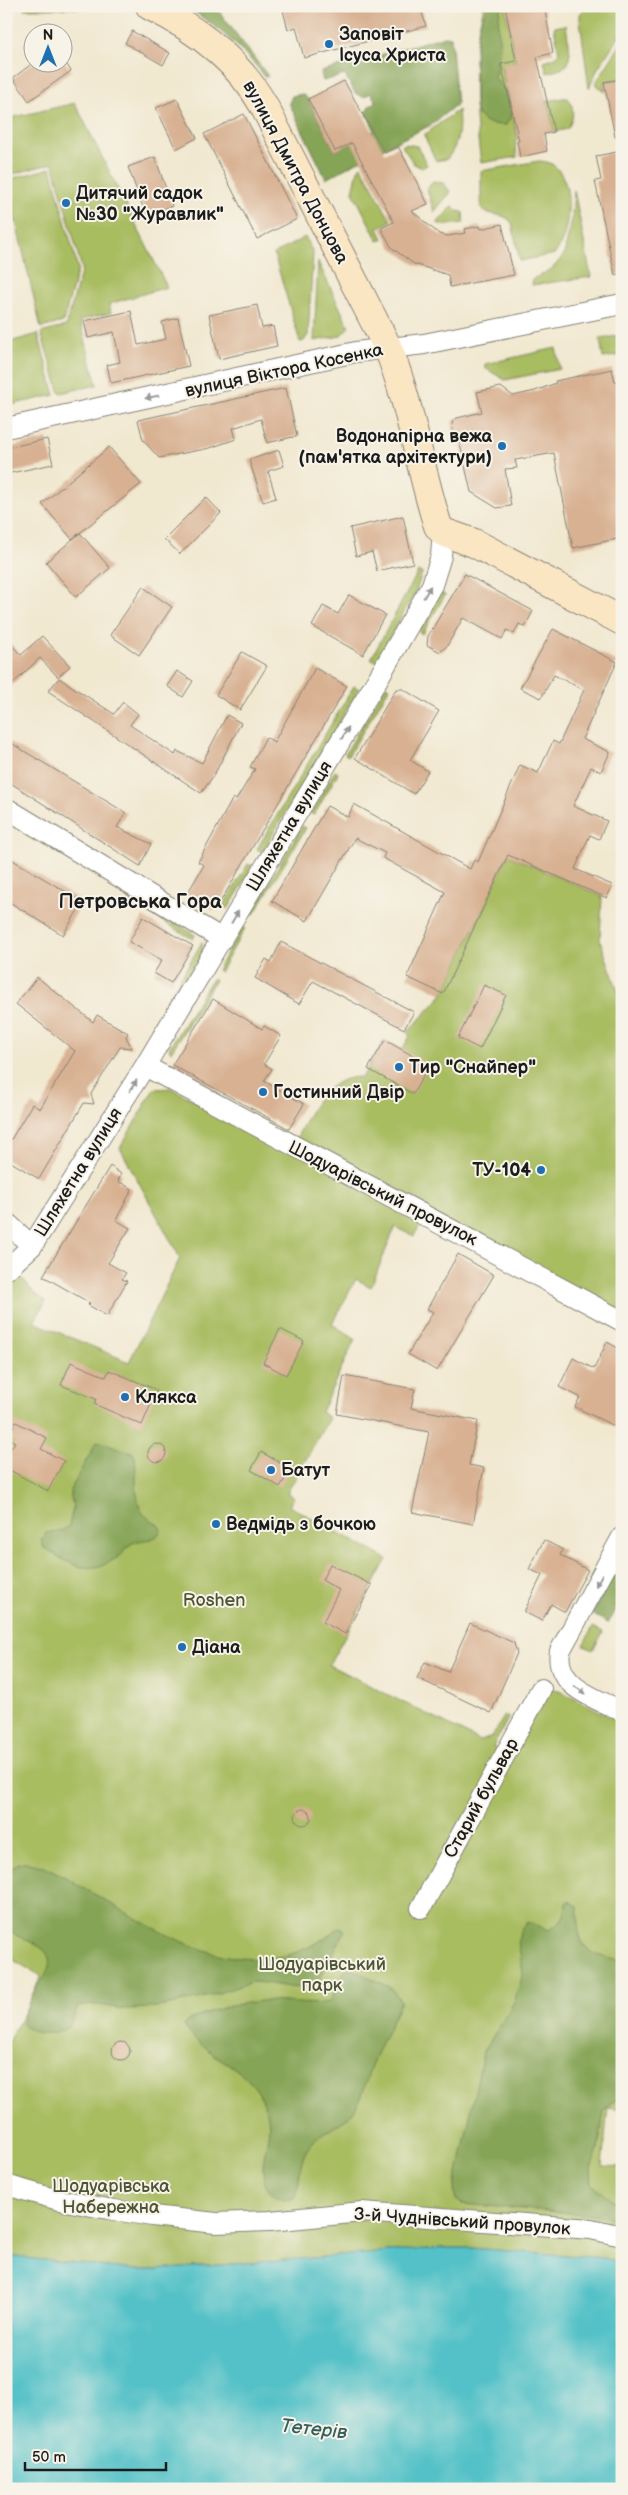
<svg xmlns="http://www.w3.org/2000/svg" width="628" height="2495" font-family="'Balsamiq Sans',sans-serif">
<rect width="100%" height="100%" fill="#f7f3e8"/>
<filter id="ink" filterUnits="userSpaceOnUse"><feTurbulence type="fractalNoise" baseFrequency=".02" numOctaves="2"/><feDisplacementMap in="SourceGraphic" scale="10" xChannelSelector="R" yChannelSelector="G"/><feConvolveMatrix kernelMatrix="1 2 1 2 8 2 1 2 1" color-interpolation-filters="sRGB"/></filter>
<filter id="wash" filterUnits="userSpaceOnUse"><feTurbulence type="fractalNoise" baseFrequency=".0096" numOctaves="4" result="noise"/><feDisplacementMap in="SourceGraphic" scale="20" xChannelSelector="R" yChannelSelector="G"/><feGaussianBlur stdDeviation="1.12" result="paint"/><feColorMatrix in="noise" values="0 0 0 0 0 0 0 0 0 0 0 0 0 0 0 0 0 1.4 0 .05"/><feComposite in="paint" operator="in"/></filter>
<g filter="url(#wash)">
<rect width="100%" height="100%" fill="#f1e8d0"/>
<path fill="#a8bc61" stroke="#626c3e" d="M23,6H95L102,8L25,9Z
M484,6H505L516,61L501,65L518,139L515,141L517,157L481,163C474,112 470,56 484,6Z
M587,6H622V32L598,68L589,88L580,20V14Z
M566,25L570,53L568,64L561,69L547,73L544,61L556,57L559,53L554,27Z
M622,42V79L604,82L605,92L595,84Z
M563,98H568C575,107 574,120 567,129L554,132L547,101Z
M75,103L167,287L109,304L111,313L80,320L97,385L60,393L41,333L66,326L82,269L53,163L6,176V119Z
M458,110C460,129 459,144 447,159L436,161L424,135Z
M405,144L417,146L427,165L422,168L414,164L402,146Z
M539,161C542,161 547,162 550,163C577,177 570,234 555,254L520,261L512,223C504,211 490,218 481,208V171Z
M361,166L391,221L378,228L383,239L378,241L353,192L358,170Z
M51,168L78,269L63,322L41,328L6,180Z
M433,181L443,183L451,192L434,212L427,189Z
M574,190L591,277L532,285L533,279L552,269L564,255L572,218Z
M453,206L457,211L463,212L464,223L445,225L437,223Z
M305,237L313,253L308,335L304,341L300,342L274,254Z
M318,262L349,327L340,336L314,341Z
M38,334L55,395L6,406V343Z
M622,335V355L603,358L600,339Z
M556,348L560,369L505,380L485,368V364Z
M418,572L422,573L416,591L376,661L371,659Z
M440,593L445,595L422,634L418,631Z
M386,685L390,687L348,756L345,754Z
M354,686L359,689L262,852L257,849Z
M335,771L338,773L314,815L310,813Z
M302,826L306,828L254,914L251,913Z
M508,855L602,896L600,940L622,1002V1312L423,1220L414,1236L395,1227L371,1287L356,1279L332,1324L355,1339L321,1412L329,1418L287,1493L294,1497L289,1506L387,1559L329,1665L480,1741L492,1737L505,1715L509,1717L493,1747L509,1756L550,1688L559,1690L622,1723V2110L608,2108L602,2166L622,2167V2263L604,2258L470,2248H442L155,2270H135L6,2256V2045L23,2015L41,1976L6,1956V1281L18,1273L33,1292L46,1301L34,1322L129,1362L180,1258L120,1148L154,1089L171,1088L290,1151C307,1120 320,1076 362,1077L385,1040L402,1050L410,1036L407,1033L443,994Z
M248,864L253,867L228,909L223,906Z
M131,895L195,935L193,939L128,901Z
M242,927L245,928L220,972L217,970Z
M202,942L203,951L156,1028L152,1026Z
M212,979L215,980L171,1052L169,1048Z
M593,1627L603,1632L593,1650L583,1645Z"/>
<path fill="#86a457" stroke="#51603a" d="M185,6H215L268,76L265,77C244,49 215,24 185,6Z
M489,6H500V9L498,26L500,47L494,78L505,90L512,114L506,125C491,125 479,123 475,107C476,78 470,28 489,6Z
M445,36L451,37L457,104L431,125L368,156L326,179L289,103L292,96L303,94L308,99L335,151L373,132L374,129L367,114L368,107L376,102L371,93L363,97L355,93L345,75L323,81L321,72Z
M101,1442L132,1452L135,1457C137,1473 134,1498 142,1512C148,1520 158,1521 161,1530C155,1544 142,1537 131,1544C127,1546 125,1552 121,1555C89,1578 73,1566 44,1548L41,1540L46,1533L63,1530L69,1526L73,1508L70,1490L96,1443Z
M622,1557V1608L617,1606L608,1623L592,1614Z
M18,1863C43,1861 66,1878 87,1890C167,1935 253,1998 340,1927L344,1929V1933L317,1984C303,1994 269,1981 251,1982C212,1996 173,2008 131,2009C114,2010 95,2001 79,2006C75,2011 75,2016 72,2021C63,2036 32,2038 22,2023C24,2012 30,2000 35,1990C42,1978 57,1965 45,1951C36,1942 17,1937 6,1930C6,1910 0,1875 18,1863Z
M569,1901L578,1906C577,1944 581,1954 622,1961V2096L610,2104L604,2112L598,2150L591,2168L592,2184L611,2200L622,2202V2220L583,2214L462,2204L456,2200L454,2192L483,2053L514,2002L523,1974L518,1940L522,1929L528,1922L549,1930C562,1923 565,1917 566,1903Z
M345,1970H354L390,1987L401,2001C392,2022 381,2042 372,2063C365,2081 364,2100 350,2115C337,2129 316,2133 306,2151C298,2165 302,2181 294,2198C286,2201 279,2200 273,2194C251,2173 273,2142 268,2117C258,2066 209,2063 184,2026C191,2013 248,2001 264,2001C286,2001 307,2006 329,2002Z"/>
<path fill="#53c1c7" stroke="#386e72" d="M442,2248H470L604,2258L622,2263V2489H6V2256L135,2270H155Z"/>
<g id="blocks">
<path fill="#d8b192" d="M282,6H420L426,26L304,58L296,27L288,30Z
M505,6H544L553,53L537,57L554,132L544,134L547,151L520,157L517,141H519L501,64L516,61Z
M132,31L170,53L163,65L125,43Z
M34,62H65L71,71L29,101L13,78Z
M622,79V137H615L604,82Z
M344,81L385,153L398,146L428,204L412,211L439,234L448,236L466,233L465,229L480,226L481,229L502,224L514,275L450,287L448,275L414,264L392,248L381,228L394,222L352,143L335,151L308,99Z
M177,99L197,138L176,149L156,108Z
M244,114L297,219L257,239L204,134Z
M622,151V274L615,275L595,181L601,180L596,156Z
M155,157L172,206L146,215L128,167Z
M257,305L262,328L273,326L277,346L219,359L209,315Z
M131,311L138,345L166,339L162,322L178,318L189,366L111,383L107,365L120,362L114,332L88,338L84,321Z
M612,369L615,382L622,380V538L573,548L554,453L515,460L517,468L505,469L511,506L497,508L471,492L459,440L453,432L452,422L457,418L482,412L477,392L501,387L513,396L535,391L556,383L555,381Z
M286,388L297,436L267,443L261,419L233,428L236,439L210,448L159,458L143,440L138,420Z
M47,439L53,464L6,474V448Z
M109,447L141,484L72,539L42,504Z
M279,450L284,466L268,471L276,498L263,502L249,460Z
M206,497L221,513L180,554L164,539Z
M403,516L413,563L377,571L372,552L356,556L350,528Z
M80,533L110,568L76,597L46,562Z
M465,574L533,611L525,627L519,624L514,634L507,630L502,639L463,618L447,646L440,652L427,645L428,636Z
M143,587L172,607L139,655L110,635Z
M349,595L385,615L363,655L312,626L323,606L338,614Z
M553,629L617,662L582,739L610,752L601,772L591,767L573,806L607,821L599,839L590,835L575,869L612,885L607,898L508,855L443,994L407,977L445,892L383,858L385,853L355,838L307,921L272,901L327,806L348,817L354,804L470,869L474,860L478,862L520,765L538,773L553,741L559,744L584,690L554,675L541,698L520,688Z
M42,636L70,666L58,677L40,658L6,690V639L21,655Z
M242,652L267,666L240,710L216,695Z
M315,668L347,686L215,911L187,894L204,865L198,862L233,798L236,800L255,769L250,767L266,737L274,742Z
M177,671L193,681L183,697L167,686Z
M59,678L114,714L123,702L138,714L130,725L175,755L177,751L202,763L227,715L241,723L214,775L201,793L48,691Z
M396,689H403L439,711L410,760L428,771L414,794L355,758Z
M6,740L126,813L117,827L151,844L140,866L6,780Z
M6,856L83,902L63,935L6,900Z
M143,917L193,946L171,983L154,973L162,960L129,942Z
M281,942L414,1012L404,1029L313,981L299,1004L255,978L266,959L271,962Z
M37,977L93,1022L97,1015L128,1033L126,1037L132,1048L120,1047L91,1094L94,1104L84,1103L39,1179L6,1159V1148L32,1104L40,1109L75,1051L16,1004Z
M484,985L506,995L480,1049L458,1038Z
M213,999L262,1029L264,1026L281,1036L264,1064L272,1069L264,1081L304,1104L289,1129L172,1065Z
M385,1040L429,1065L413,1094L368,1069Z
M110,1166L121,1174L118,1181L132,1189L116,1220L130,1228L108,1263L126,1273L122,1279L127,1281L107,1316L88,1305L90,1303L43,1276Z
M458,1254L494,1275L437,1371L408,1354L433,1312L427,1309Z
M280,1329L304,1341L286,1375L263,1363Z
M607,1342L622,1350V1414L616,1427L575,1407L580,1397L559,1387L573,1358L594,1369Z
M71,1362L106,1377L109,1370L157,1390L142,1425L94,1404L96,1399L61,1385Z
M344,1376L415,1389L411,1408L478,1421L469,1465L484,1468L473,1524L412,1512L429,1432L337,1414Z
M16,1422L47,1438L41,1449L64,1461L48,1491L6,1468V1456L15,1442L7,1438Z
M148 1453a9 9 0 1 1 18 0a9 9 0 1 1-18 0Z
M261,1452L291,1469L280,1487L251,1470Z
M544,1540L563,1550L560,1555L588,1570L565,1612L551,1604L542,1621L524,1612L542,1575L529,1569Z
M330,1564L372,1585L345,1634L323,1622L339,1590L322,1580Z
M470,1623L514,1643L517,1653L491,1713L417,1678L425,1662L448,1672Z
M295 1817a8 8 0 1 1 16 0a8 8 0 1 1-16 0Z
M112 2051a9 9 0 1 1 18 0a9 9 0 1 1-18 0Z"/>
</g>
</g>
<g filter="url(#ink)">
<use href="#blocks" fill-opacity="0" stroke="#868276" stroke-width="1"/>
<g fill="none" stroke-linecap="round" stroke-linejoin="round">
<defs>
<path id="street" d="M6,428L356,352L424,344L622,304
M6,808L222,939
M145,1066L622,1321
M6,1222L32,1246
M6,1270L32,1246L145,1066L376,682L432,585L441,556L443,532
M622,1537L560,1651C554,1686 596,1699 622,1711
M421,1908L541,1689
M6,2185L55,2199L108,2209L152,2216L216,2223L270,2221L362,2212L591,2229L622,2236"/>
<path id="secondary" d="M150,6C197,29 238,60 264,106L388,348C411,405 419,467 438,526L443,532L474,543L622,621"/>
</defs>
<use href="#street" stroke="#868276" stroke-width="22"/>
<use href="#secondary" stroke="#868276" stroke-width="30"/>
<use href="#street" stroke="#fff" stroke-width="20"/>
<use href="#secondary" stroke="#fbe6c4" stroke-width="28"/>
</g>
<defs><path id="oneway-solid" d="M-6-.8H1V-3.2L6.5 0L1 3.2V.8H-6Z" transform="scale(1.25)"/></defs>
<g fill="#999">
<use href="#oneway-solid" transform="translate(152 397) rotate(168)"/>
<use href="#oneway-solid" transform="translate(427 592) rotate(-60)"/>
<use href="#oneway-solid" transform="translate(345 733) rotate(-59)"/>
<use href="#oneway-solid" transform="translate(235 917) rotate(-59)"/>
<use href="#oneway-solid" transform="translate(133 1086) rotate(-58)"/>
<use href="#oneway-solid" transform="translate(599 1580) rotate(118)"/>
<use href="#oneway-solid" transform="translate(580 1690) rotate(33)"/>
</g>
</g>
<g fill="#1f6fb2" stroke="#f7f3e8" stroke-width="2">
<circle cx="329" cy="44" r="5"/>
<circle cx="66" cy="203" r="5"/>
<circle cx="502" cy="446" r="5"/>
<circle cx="399" cy="1067" r="5"/>
<circle cx="263" cy="1092" r="5"/>
<circle cx="541" cy="1170" r="5"/>
<circle cx="125" cy="1397" r="5"/>
<circle cx="271" cy="1470" r="5"/>
<circle cx="216" cy="1524" r="5"/>
<circle cx="182" cy="1647" r="5"/>
</g>
<g text-anchor="middle" stroke-width="4" stroke-linejoin="round" paint-order="stroke">
<g font-size="18" font-weight="bold" fill="#1c1c1c" stroke="#f7f3e8" text-anchor="start">
<text x="339" y="40">Заповіт<tspan x="339" dy="21">Ісуса Христа</tspan></text>
<text x="76" y="199">Дитячий садок<tspan x="76" dy="21">№30 "Журавлик"</tspan></text>
<text x="492" y="442" text-anchor="end">Водонапірна вежа<tspan x="492" dy="21">(пам'ятка архітектури)</tspan></text>
<text x="409" y="1073">Тир "Снайпер"</text>
<text x="273" y="1098">Гостинний Двір</text>
<text x="531" y="1176" text-anchor="end">ТУ-104</text>
<text x="135" y="1403">Клякса</text>
<text x="281" y="1476">Батут</text>
<text x="226" y="1530">Ведмідь з бочкою</text>
<text x="192" y="1653">Діана</text>
</g>
<g font-size="18" fill="#1c1c1c" stroke="#f7f3e8">
<text transform="translate(296 172) rotate(62)" y="6">вулиця Дмитра Донцова</text>
<text transform="translate(284 370) rotate(-12)" y="6">вулиця Віктора Косенка</text>
<text transform="translate(289 826) rotate(-59)" y="6">Шляхетна вулиця</text>
<text transform="translate(78 1172) rotate(-58)" y="6">Шляхетна вулиця</text>
<text transform="translate(383 1193) rotate(27)" y="6">Шодуарівський провулок</text>
<text transform="translate(481 1798) rotate(-61)" y="6">Старий бульвар</text>
<text transform="translate(462 2221) rotate(4)" y="6">3-й Чуднівський провулок</text>
</g>
<g font-size="18" fill="#4d5434" stroke="#f7f3e8">
<text x="214" y="1606">Roshen</text>
<text x="322" y="1970">Шодуарівський<tspan x="322" dy="21">парк</tspan></text>
<text x="111" y="2192">Шодуарівська<tspan x="111" dy="21">Набережна</tspan></text>
</g>
<g font-size="19" font-style="italic" fill="#325e60" stroke="#f7f3e8">
<text transform="translate(314 2428) rotate(6)" y="7">Тетерів</text>
</g>
<g font-size="20" font-weight="bold" fill="#1c1c1c" stroke="#f7f3e8">
<text x="140" y="908">Петровська Гора</text>
</g>
</g>
<rect width="628" height="2495" fill="none" stroke="#f7f3e8" stroke-width="25"/>
<g transform="translate(48 48)"><circle r="24" fill="#f7f3e8" stroke="#9f9d96"/>
<path d="M0-4L9 19L0 12L-9 19Z" fill="#1f6fb2"/>
<text y="-8" font-size="14" font-weight="bold" text-anchor="middle" fill="#1c1c1c">N</text>
</g>
<path d="M25 2462v8h141v-8" fill="none" stroke="#1c1c1c" stroke-width="2.5"/>
<text x="32" y="2462" font-size="15" fill="#1c1c1c" stroke="#f7f3e8" stroke-width="4" paint-order="stroke">50 m</text>
</svg>
